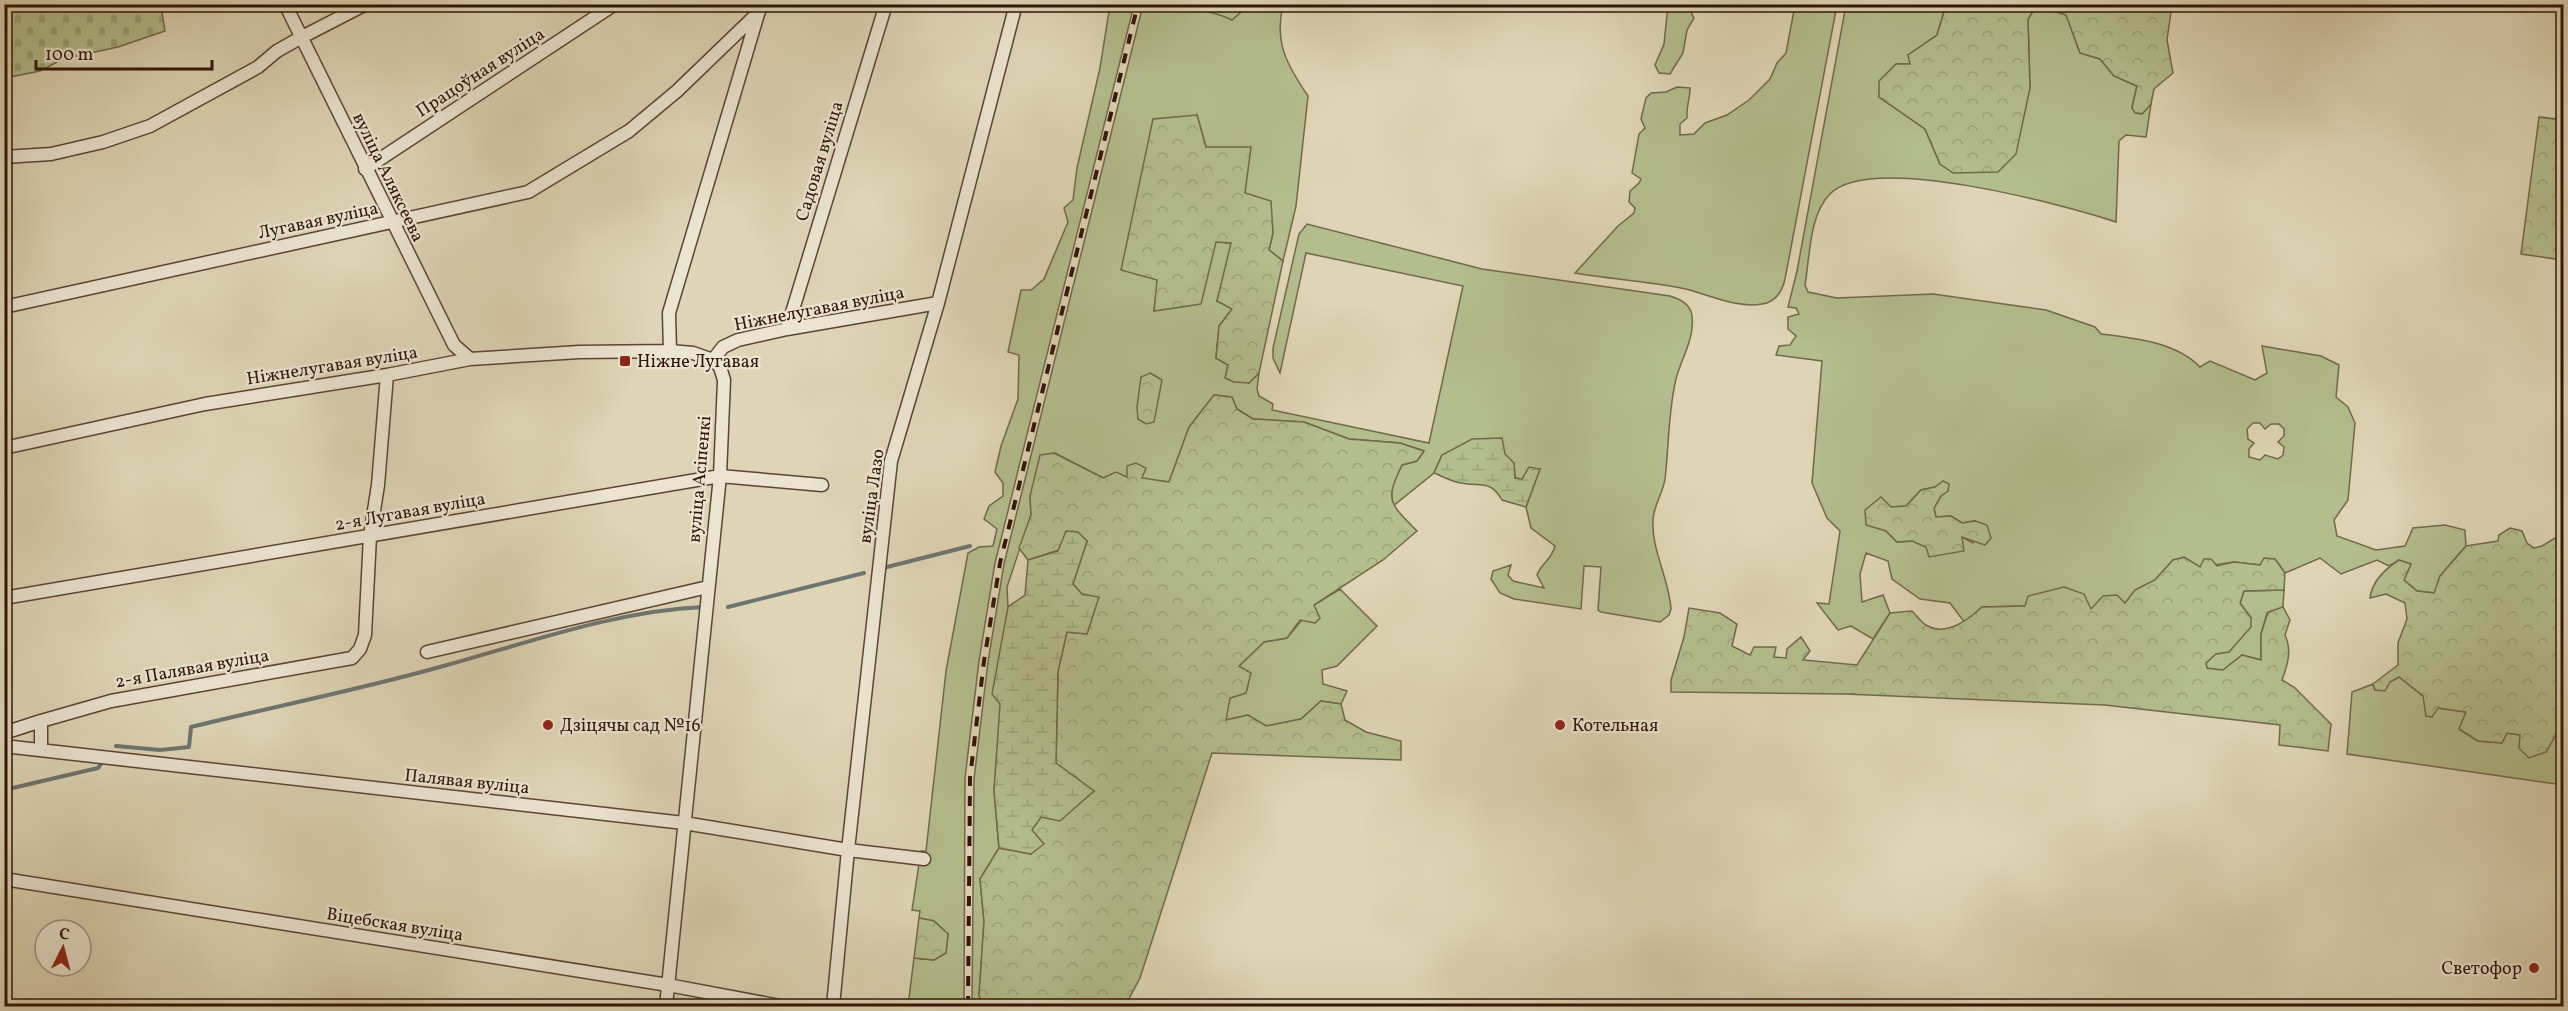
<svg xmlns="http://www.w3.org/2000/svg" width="2568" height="1011" font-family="Vollkorn,serif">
<defs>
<pattern id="forest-crowns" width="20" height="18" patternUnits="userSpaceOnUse" patternTransform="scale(1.5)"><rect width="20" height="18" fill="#b3bd8d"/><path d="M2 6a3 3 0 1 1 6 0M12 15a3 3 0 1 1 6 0" fill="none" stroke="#9aa278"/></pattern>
<pattern id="wetland-marsh" width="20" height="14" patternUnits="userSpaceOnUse" patternTransform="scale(1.5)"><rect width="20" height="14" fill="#b3bd8d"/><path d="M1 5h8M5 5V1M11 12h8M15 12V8" fill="none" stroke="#9aa278"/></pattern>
<pattern id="cemetery-stones" width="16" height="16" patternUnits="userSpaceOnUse" patternTransform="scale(1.5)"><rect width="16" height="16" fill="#b3bd8d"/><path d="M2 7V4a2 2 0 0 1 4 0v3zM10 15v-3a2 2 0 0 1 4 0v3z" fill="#9aa278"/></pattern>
</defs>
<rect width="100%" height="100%" fill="#ded5b6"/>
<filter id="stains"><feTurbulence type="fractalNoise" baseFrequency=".00333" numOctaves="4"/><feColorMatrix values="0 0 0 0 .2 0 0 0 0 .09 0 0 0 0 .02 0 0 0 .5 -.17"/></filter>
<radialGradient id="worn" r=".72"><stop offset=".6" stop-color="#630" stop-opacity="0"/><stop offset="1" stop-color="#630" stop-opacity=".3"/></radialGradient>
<path fill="#b3bd8d" stroke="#72684a" stroke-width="1.5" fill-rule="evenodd" d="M1110,5H1134L995,563L979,661L965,778L964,1006H908L914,958L934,960L946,953L948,934L934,921L919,918L920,911L912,910L921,851H926L946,671L968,553L979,547L993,546L997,529L984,519L989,506L1003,496V483L995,472L1001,446L1018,399L1019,355L1008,352L1021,290H1031L1044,279L1068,222L1064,208L1073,200L1077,168L1100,68Z
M1143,5C1173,5 1204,5 1232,19L1249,5H1283C1274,43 1287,65 1308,96L1296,206L1283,261L1269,250L1273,233L1245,193L1206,147L1197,115L1158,280L1154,310L1216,242L1232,243L1217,301L1233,308L1219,326L1216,358L1228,365L1249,383L1259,373L1257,389L1259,396L1273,404L1272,410L1429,443L1463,286L1306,253L1280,373L1273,358V348L1299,234L1307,224L1482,269L1670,296C1680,299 1691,304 1692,316C1695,338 1681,359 1676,379C1668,412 1669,446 1665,479C1663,493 1654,505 1653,519C1651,550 1669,578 1671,609L1669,615L1660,622L1601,612L1598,610L1601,567L1584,566L1581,609L1514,599L1500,593L1491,579L1493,571L1511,565L1508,575L1513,581L1544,588L1537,575C1542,562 1551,561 1555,546L1531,528L1526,507L1540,469L1522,479L1515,478L1514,463L1442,455L1434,473L1393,506L1391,487L1402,465L1417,461L1424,451L1400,443L1349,439L1304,422L1253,419L1237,409L1231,397L1214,395L1189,427L1169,482L1127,477L1103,478L1055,453L1030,496L1031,515L1007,587L1008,607L994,791L999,848L980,879L984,922L979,995L983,1006H972L974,779L988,662L1004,564Z
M1668,5H1689L1688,6L1694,18L1687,30L1683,53L1670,74L1659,73L1655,65L1664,44Z
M1795,5H1837L1785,279C1782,292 1776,302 1762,304C1736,309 1706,293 1681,288C1646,281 1610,279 1575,273L1618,226L1634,213L1635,208L1629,202L1630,191L1639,183L1641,179L1632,173L1639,134L1645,128L1641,119L1646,98L1651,93L1666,92L1677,87L1690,88C1690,99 1686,107 1687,118L1680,124V135L1694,134L1705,123L1727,115L1749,100L1770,79L1777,63L1786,53Z
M1846,5H1946L1937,35L1908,55L1911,64H1896L1880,81L1879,97L1925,129L1940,164L2030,88L2028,19L2037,5L2066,15L2080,53L2100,59L2114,76L2137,86L2132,107L2142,114L2151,104L2146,137L2126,135L2119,141L2116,222C2064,205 1871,152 1830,194C1809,215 1810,256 1805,285L1808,292L1837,298L1933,294L2046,310L2095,327L2101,334C2134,338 2176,342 2200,367L2210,361L2255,380L2267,373L2262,346L2321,356L2339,365L2336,397L2348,407L2355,423L2348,500L2334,520L2337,536L2376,550L2405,546L2413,528L2445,525L2465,530L2466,546L2440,576L2435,593L2417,591L2404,580L2411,564L2399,560L2389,566L2377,560L2341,574L2320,558L2285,573L2275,559L2261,565L2234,562L2200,567L2173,560L2155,580L2135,590L2125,604L2091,610L2025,606L1982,607L1965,623L1950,603L1920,599L1892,579L1888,561L1866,553L1860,574L1862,602L1883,595L1890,613L1873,639L1851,626L1838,630L1817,603L1829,604L1840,531L1827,518L1812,483L1822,361L1776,355L1779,346L1790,345L1796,336L1788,329V317L1799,314L1796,308L1788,307L1797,271ZM2253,423H2260L2265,429L2271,424H2279L2284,429V436L2278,442L2284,447L2283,455L2278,459L2265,455L2260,460L2249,457V449L2254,443L2248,439L2247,429ZM1935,487L1941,496L1934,508L1936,517L1951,516L1962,523L1975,521L1973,543L1962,537L1926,547L1913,541L1897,542L1886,531L1891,507L1906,506L1921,490Z
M1340,589L1377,626L1337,666L1322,670L1323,684L1347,691L1341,704L1321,701L1301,719L1266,726L1248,715L1225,720L1230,698L1246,693L1250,674L1239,666L1264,642L1287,638L1314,605Z
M2284,590L2283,607L2267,613L2261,634V660L2242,655L2223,670L2207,669L2206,663L2251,618L2240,603L2244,591Z
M2399,677L2438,708L2466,712L2460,730L2478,741L2502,743L2507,733L2520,735L2546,752L2558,731L2563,730V740L2560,750L2563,753V785L2347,754L2352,692L2373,684L2375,690Z"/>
<path fill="url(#forest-crowns)" stroke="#72684a" stroke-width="1.5" d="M1185,5H1249L1232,20C1215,11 1201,12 1185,5Z
M1946,5H2172L2167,40L2173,73L2154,89L2151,104L2142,114L2135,113L2132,108L2137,86L2114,76L2100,59L2080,53L2066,15L2037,5L2028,19L2030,88L2016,154L1998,172L1953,173L1940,164L1925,129L1879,97V81L1896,64H1910L1908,55L1937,35Z
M1197,115L1206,147H1251L1245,193L1271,201L1273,233L1269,250L1283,261L1259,373L1249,383L1234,382L1225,378L1228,365L1216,358L1219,326L1232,309L1217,301L1231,243L1216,242L1201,304L1154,311L1157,280L1121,270L1153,119Z
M2539,117L2563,120V292L2562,260L2521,254Z
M1150,373L1162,380L1154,422L1146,424L1138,419L1137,407L1141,377Z
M1214,395L1232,397L1237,409L1253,419L1304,422L1349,439L1400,443L1424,451L1417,461L1402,465C1384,502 1390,503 1417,531L1383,560L1314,605L1320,618L1315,623L1300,620L1287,638L1264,642L1239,666L1251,673L1246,693L1230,698L1226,720L1248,715L1266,726L1301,719L1321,701L1341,704L1345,720L1366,732L1401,741V760L1212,753L1140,978L1125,1006H983L979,995L984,922L980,879L999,848L1031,854V830L1041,817L1094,791L1056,763L1058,671L1067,632L1087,634L1098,598L1082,594L1073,584L1087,541L1028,560L1019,548L1031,515L1030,496L1040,455L1054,453L1103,478L1116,472L1127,477V466L1136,463L1146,468L1142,478L1169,482L1189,427Z
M1943,481L1949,484L1948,491L1941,496L1934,508L1936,517L1951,516L1962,523L1975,521L1987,525L1991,538L1985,545L1962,537L1964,551L1929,557L1926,547L1912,541L1897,542L1886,531L1866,525L1865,510L1881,497L1891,507L1906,506L1921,490L1935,487Z
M2510,528L2522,531L2527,543L2534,548L2542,546L2555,538L2563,539V730L2558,731L2546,752L2529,758L2519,748L2520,735L2507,733L2502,743L2478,741L2459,729L2466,712L2438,708L2432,717L2426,716L2423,696L2399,677L2390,682L2385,691L2375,690L2373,684L2398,665V643L2407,619L2405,603L2386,594L2370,598C2372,581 2385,569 2399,560L2411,564L2404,580L2417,591L2434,593L2440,576L2466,546L2498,541L2499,535Z
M2184,557L2200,567L2204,559H2211L2217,566L2234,562L2260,565L2264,558L2275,559L2285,573L2284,590L2244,591L2240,603L2251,618V627L2229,652L2216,654L2206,663L2207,668L2223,670L2242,655L2261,660V634L2268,612L2283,607L2290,620L2285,635C2292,650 2288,664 2282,680L2294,687L2331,724L2328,751L2279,745L2280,725L2105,705L1845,694L1671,692V680L1684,637L1689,608L1720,613L1737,624L1732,646L1750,655L1754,647H1776L1774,657L1786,658L1787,649L1801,637L1810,651L1803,660L1857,665L1890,613L1912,611C1916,615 1921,622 1926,625C1945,637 1968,620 1982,607L2025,606L2028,596L2064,587L2084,594L2091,609L2103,596L2117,595L2125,603L2135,590L2155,580L2173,560Z
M919,918L934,921L948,934L946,953L934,960L914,958Z"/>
<path fill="url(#wetland-marsh)" stroke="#72684a" stroke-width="1.5" d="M1502,438L1505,454L1514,463L1515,478L1522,479L1529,467L1540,469L1526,507L1502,500C1490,479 1481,487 1461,483C1452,482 1442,476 1434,473L1442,455L1472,439Z
M1066,531L1078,532L1087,541L1073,584L1082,594L1099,597L1087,634L1067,632L1058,671L1056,763L1094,791L1060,821L1041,817L1032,830L1044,844L1031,854L999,848L994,791L1000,704L992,694L1008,607L1025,595L1028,560L1058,551Z"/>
<path fill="url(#cemetery-stones)" stroke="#72684a" stroke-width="1.5" d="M5,4L163,5L161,6L165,31L118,47L63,59L40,71L5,78Z"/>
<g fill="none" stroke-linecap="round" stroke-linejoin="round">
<path stroke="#6e7571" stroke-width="4" d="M883,568L970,546
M728,607L864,573
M116,746L160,750L189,747L191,727C276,706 363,689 447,665C531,642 615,611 703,607
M4,790L98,768L103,761"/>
<defs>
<path id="minor" d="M285,4L454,345L470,359
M4,157L51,154L103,142L150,126L258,67L277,51L300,38L366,4
M365,169L615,4
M4,307L528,192L629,131L677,91L759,12
M787,329L886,4
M670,351L669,313L758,14
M713,360L723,347L738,340L787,329L938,303
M4,448L205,404L387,375L470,359L579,352L670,351L693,353L713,360L720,367L724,380L720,476L666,1006
M4,598L720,476L822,485
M427,652L708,587
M4,733L41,721
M4,746L684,823L848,850L924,859
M41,749V721L111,701L352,658L360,649L365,635L370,536L378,485L387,375
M4,879L668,985L780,1006
M833,1006L848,850L891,461L938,303L1016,4"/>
</defs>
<use href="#minor" stroke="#5c4433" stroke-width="15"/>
<use href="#minor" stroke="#eae4d0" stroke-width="12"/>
<path stroke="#311407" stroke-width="4" stroke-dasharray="10 10" stroke-linecap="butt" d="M968,1006L970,778L984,661L1000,563L1138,4"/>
</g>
<g fill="#8f2418" stroke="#eae4d0" stroke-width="2">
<rect x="619" y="355" width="12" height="12" rx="3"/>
<circle cx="548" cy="725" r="6"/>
<circle cx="1560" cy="725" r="6"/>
<circle cx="2534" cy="968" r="6"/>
</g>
<g text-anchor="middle" stroke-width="4.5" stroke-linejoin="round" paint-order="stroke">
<g font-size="18" fill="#311407" stroke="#eae4d0">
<text transform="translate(480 72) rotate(-33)" y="6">Працоўная вуліца</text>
<text transform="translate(819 161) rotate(-73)" y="6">Садовая вуліца</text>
<text transform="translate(389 177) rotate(64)" y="6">вуліца Аляксеева</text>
<text transform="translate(318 220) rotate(-12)" y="6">Лугавая вуліца</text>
<text transform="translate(819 308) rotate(-11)" y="6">Ніжнелугавая вуліца</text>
<text transform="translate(332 365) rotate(-9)" y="6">Ніжнелугавая вуліца</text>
<text transform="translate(699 479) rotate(-85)" y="6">вуліца Асіпенкі</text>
<text transform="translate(871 496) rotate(-82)" y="6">вуліца Лазо</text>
<text transform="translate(410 511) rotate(-10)" y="6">2-я Лугавая вуліца</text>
<text transform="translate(192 668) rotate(-10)" y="6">2-я Палявая вуліца</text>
<text transform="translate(467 781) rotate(6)" y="6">Палявая вуліца</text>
<text transform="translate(395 924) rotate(9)" y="6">Віцебская вуліца</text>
</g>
<g font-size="18" fill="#311407" stroke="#eae4d0" text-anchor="start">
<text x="637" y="367">Ніжне Лугавая</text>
<text x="560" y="731">Дзіцячы сад №16</text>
<text x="1572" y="731">Котельная</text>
<text x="2522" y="974" text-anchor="end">Светофор</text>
</g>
</g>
<rect width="2568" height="1011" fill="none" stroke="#ded5b6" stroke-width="24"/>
<rect x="6" y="6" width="2556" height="999" fill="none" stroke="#311407" stroke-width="3"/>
<rect x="12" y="12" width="2544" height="987" fill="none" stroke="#311407" stroke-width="1.5"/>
<g transform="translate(63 948) rotate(6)"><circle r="28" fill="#eae4d0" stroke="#a09180" stroke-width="1.5"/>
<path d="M0-4.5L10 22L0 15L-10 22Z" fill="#8f2418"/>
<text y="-9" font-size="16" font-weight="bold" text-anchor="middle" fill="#311407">С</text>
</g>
<path d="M36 60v9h176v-9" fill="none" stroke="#311407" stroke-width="3"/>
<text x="45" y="60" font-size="18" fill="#311407" stroke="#eae4d0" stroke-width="4.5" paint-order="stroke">100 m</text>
<rect width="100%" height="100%" filter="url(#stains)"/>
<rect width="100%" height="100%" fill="url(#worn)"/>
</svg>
